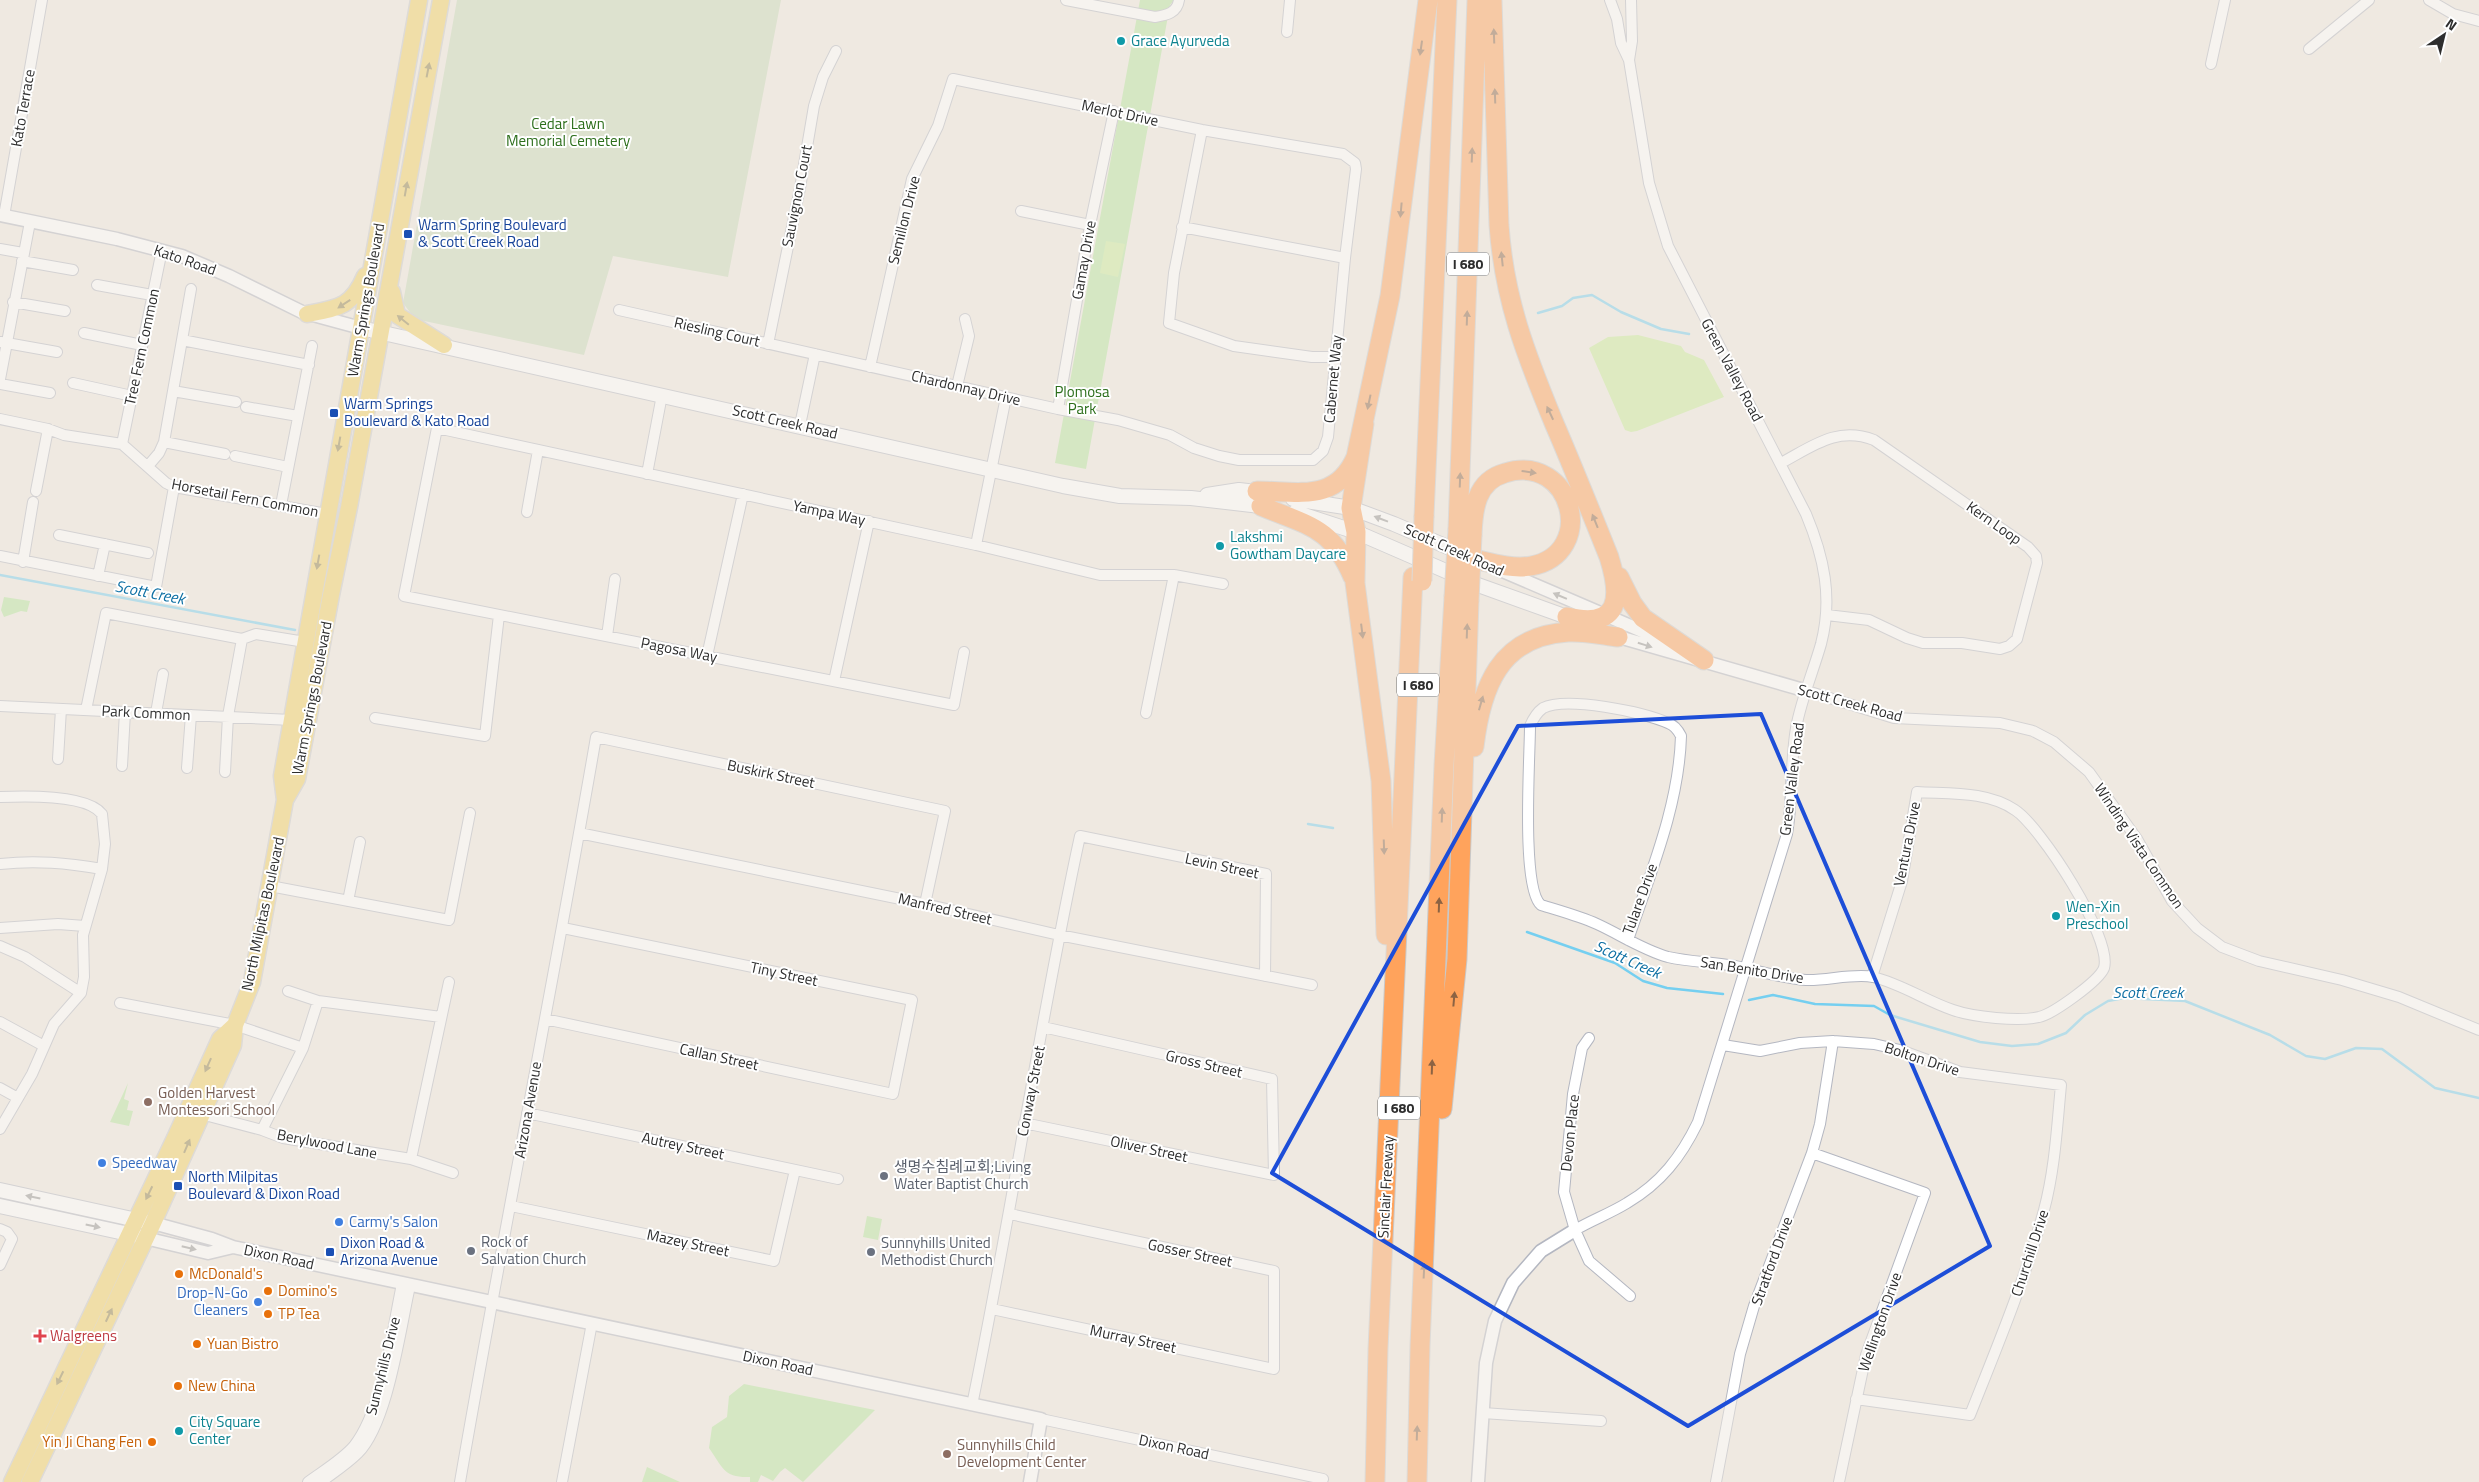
<svg xmlns="http://www.w3.org/2000/svg" width="2479" height="1482" font-family="'Titillium Web','Noto Sans KR',sans-serif">
<rect width="100%" height="100%" fill="#efe9e1"/>
<path fill="#b6e59e" d="M1140,0H1174L1170,5L1166,27L1086,469L1055,463Z
M4,597L30,601L27,612L21,611L4,617L1,610Z
M128,1083L124,1099L129,1101L127,1110L133,1111L129,1126L110,1122Z
M867,1216L882,1219L878,1240L863,1237Z
M744,1384L875,1410L803,1482L785,1468L780,1472L773,1481L761,1475L758,1482H750V1477C724,1478 723,1468 709,1448L712,1427L727,1417L729,1396Z
M647,1467L680,1482H642Z"/>
<path fill="#c8d9b8" d="M457,0H781L728,277L613,256L584,355L415,319L403,303Z"/>
<path fill="#c9ec9a" d="M1106,241L1125,244L1118,277L1100,273Z
M1638,335L1681,346L1685,352L1704,360L1724,397L1637,431L1631,432L1625,430L1589,348L1608,337Z"/>
<g fill="none" stroke-linecap="round" stroke-linejoin="round">
<path stroke="#75cff0" stroke-width="2.5" d="M1538,313L1562,306L1573,298L1592,295L1621,312L1661,329L1689,334
M0,575L295,630
M1308,824L1333,828
M1527,932L1615,963L1643,981L1667,988L1723,994
M1749,1000L1773,995L1815,1004L1874,1006L1890,1015L1980,1042L2012,1046L2038,1044L2066,1033L2085,1015L2108,1001L2124,998L2185,1001L2270,1035L2306,1056L2325,1059L2356,1048L2382,1049L2435,1088L2479,1098"/>
<defs>
<path id="minor" d="M1066,0L1155,17C1167,15 1177,13 1179,0
M2429,0L2453,14L2479,21
M1287,32L1290,0
M2309,49L2369,0
M1629,60L1632,41L1631,0
M2211,64L2225,0
M1202,130L1174,273L1169,323L1234,346L1312,357H1334
M1021,211L1090,225
M4,216L42,0
M1182,227L1345,258
M0,249L23,253
M22,261L73,270
M97,285L152,295
M13,302L65,311
M619,310L1058,409L1118,420L1170,435L1194,448L1219,456L1239,460H1313L1323,451L1328,437L1345,258L1356,169L1355,163L1343,154L1202,130L953,79L938,126L912,179L870,367
M84,333L142,345
M182,340L309,365
M1,342L57,352
M768,344L800,188L814,106L823,77L836,51
M0,379L30,222
M73,383L132,396
M0,384L50,393
M957,386L969,336L965,319
M173,391L236,402
M246,407L298,416
M1058,409L1090,225L1114,111
M0,419L48,429L64,435L122,444L166,483L174,487L327,514
M800,425L815,354
M164,442L225,454
M122,444L162,250
M235,456L288,467
M1781,463C1813,446 1837,426 1874,440L2028,547L2036,556L2037,563L2017,639L2009,646L2000,649L1962,643H1923L1907,638L1869,620L1827,615
M148,466L159,453L164,442L191,289
M647,474L662,395
M36,491L48,429
M281,505L312,346
M527,512L538,450
M59,535L148,553
M976,545L1006,397
M0,556L156,587L174,487
M23,562L33,502
M98,576L105,544
M607,636L615,579
M964,652L954,705L404,596L437,428L976,545L1100,575H1174L1223,584
M707,656L743,494
M834,681L869,521
M1807,691L1894,718L2000,723L2033,731L2054,742L2089,772L2137,839L2172,901L2197,928L2222,947L2259,961L2342,980L2399,997L2479,1030
M0,706L292,720
M86,710L106,613L242,639L256,634L305,642
M156,713L163,674
M1146,713L1174,575
M375,718L485,736L499,615
M58,759L61,709
M122,766L125,712
M187,768L191,715
M225,772L228,716L242,639
M0,797C24,796 87,794 102,814L105,844L102,869L83,935L84,977L81,993L54,1024L32,1074L0,1129
M579,833L925,904L1059,935L1312,985
M0,864C36,860 67,863 102,869
M270,886L449,920L470,813
M348,901L360,842
M0,928L58,924L85,926
M1628,940C1650,874 1679,806 1681,736C1678,730 1674,725 1668,723C1644,712 1566,696 1543,708C1536,713 1533,719 1530,726C1530,757 1521,888 1541,905C1560,911 1579,916 1597,924C1621,935 1643,950 1668,957C1690,962 1713,962 1735,966C1759,971 1782,978 1806,980C1826,981 1854,973 1873,977C1902,984 1926,1001 1953,1010C1973,1017 2019,1022 2039,1017C2053,1014 2099,981 2104,968C2113,938 2040,826 2015,810C1987,791 1950,794 1917,792L1902,881L1872,977
M0,946L25,957L81,993
M288,991L318,1001L441,1017
M120,1003L235,1025L303,1048
M545,1019L893,1094L912,1000L563,928
M0,1022L44,1046
M1589,1038L1582,1048L1573,1094L1564,1192L1575,1230L1589,1261L1630,1296
M1723,1045L1760,1051L1800,1043L1833,1041L1874,1044L1900,1050L1960,1072L2061,1085C2057,1126 2055,1169 2044,1210C2025,1280 1997,1347 1970,1415L1856,1399
M0,1088L18,1098
M527,1113L838,1179
M201,1114L262,1130L283,1138L411,1159L453,1173
M1024,1123L1274,1175L1272,1079L1043,1027
M262,1130L303,1048L318,1001
M1812,1153L1925,1193L1866,1355L1839,1482
M411,1159L449,982
M511,1206L774,1261L795,1170
M0,1229L7,1232L12,1239L0,1265
M1575,1230C1592,1220 1611,1213 1627,1203C1661,1183 1681,1157 1698,1122L1787,834C1793,799 1790,763 1796,728C1801,700 1813,672 1821,644C1833,598 1824,557 1806,514L1668,246L1649,183L1629,60L1621,43L1617,19L1610,0
M992,1309L1274,1369V1271L1010,1214
M972,1405C1011,1216 1039,1025 1080,836L1266,874L1265,976
M1483,1413L1601,1421
M1041,1419L1323,1479
M308,1482C323,1471 342,1460 354,1446C383,1409 392,1331 402,1284
M321,1482C333,1473 347,1464 358,1453C388,1423 400,1330 410,1286
M460,1482C503,1233 553,986 596,737L945,811L925,904
M562,1482L592,1323
M1716,1482L1740,1354L1754,1306L1812,1153L1820,1124L1833,1041"/>
<path id="tertiary" d="M0,215L117,239L182,256L229,276L302,312L361,328
M1498,569L1663,640
M1612,635L1807,691
M153,1223L212,1239L233,1247L1041,1419L1030,1482
M145,1238L208,1253L233,1247
M1478,1482L1486,1363L1495,1321L1513,1283L1541,1251L1575,1230"/>
<path id="secondary" d="M361,328L1063,486L1120,496L1191,498L1269,507
M1207,495L1239,490L1265,493
M1293,499L1351,508L1394,524L1464,554
M1295,512L1356,532L1478,585L1567,617
M0,1190L146,1222
M0,1206L138,1236"/>
<path id="primary" d="M392,292L397,315L444,345
M307,314C338,308 352,307 365,276
M285,800L297,779L331,595L349,507L441,0
M12,1482L176,1136L220,1039L235,1025
M30,1482L153,1223L233,1045L235,1025L252,982L285,800L282,776L419,0"/>
<path id="motorway" d="M1492,0L1499,225C1504,299 1526,355 1554,423C1573,467 1591,512 1609,557C1622,599 1620,629 1567,617
M1364,424L1351,508L1356,532L1355,583L1381,781L1386,935
M1257,491C1298,491 1336,503 1356,457L1390,296L1428,0
M1261,506C1308,526 1331,526 1353,577
M1424,516L1447,0
M1458,529L1477,0
M1472,535C1473,509 1476,481 1505,473C1573,452 1598,554 1531,566C1514,569 1495,564 1478,560
M1619,577L1632,603L1643,618L1704,660
M1474,747C1481,688 1499,636 1568,632C1585,631 1602,635 1618,637
M1442,1109L1457,959L1469,601
M1375,1482L1378,1349L1413,577
M1417,1482L1420,1346L1444,765L1454,597"/>
</defs>
<use href="#minor" stroke="#b4b7c1" stroke-width="12"/>
<use href="#tertiary" stroke="#b4b7c1" stroke-width="15"/>
<use href="#secondary" stroke="#b4b7c1" stroke-width="16"/>
<use href="#primary" stroke="#c9c9c9" stroke-width="19"/>
<use href="#motorway" stroke="#c9c9c9" stroke-width="21"/>
<use href="#minor" stroke="#fff" stroke-width="10"/>
<use href="#tertiary" stroke="#fff" stroke-width="12"/>
<use href="#secondary" stroke="#fff" stroke-width="14"/>
<use href="#primary" stroke="#f2d163" stroke-width="16"/>
<use href="#motorway" stroke="#ffa35c" stroke-width="19"/>
<defs>
<path id="motorway-bridge" d="M1422,581L1424,516
M1454,597L1458,529
M1469,601L1472,535"/>
</defs>
<use href="#motorway-bridge" stroke="#c9c9c9" stroke-width="21" stroke-linecap="butt"/>
<use href="#motorway-bridge" stroke="#ffa35c" stroke-width="19"/>
</g>
<defs><path id="oneway-solid" d="M-6-.8H1V-3.2L6.5 0L1 3.2V.8H-6Z" transform="scale(1.25)"/></defs>
<g fill="#8c6343">
<use href="#oneway-solid" transform="translate(1494 36) rotate(-92)"/>
<use href="#oneway-solid" transform="translate(1421 48) rotate(98)"/>
<use href="#oneway-solid" transform="translate(1495 96) rotate(-92)"/>
<use href="#oneway-solid" transform="translate(1472 155) rotate(-88)"/>
<use href="#oneway-solid" transform="translate(1401 210) rotate(95)"/>
<use href="#oneway-solid" transform="translate(1502 259) rotate(-96)"/>
<use href="#oneway-solid" transform="translate(1467 318) rotate(-88)"/>
<use href="#oneway-solid" transform="translate(1369 402) rotate(102)"/>
<use href="#oneway-solid" transform="translate(1550 413) rotate(-115)"/>
<use href="#oneway-solid" transform="translate(1529 472) rotate(8)"/>
<use href="#oneway-solid" transform="translate(1460 480) rotate(-88)"/>
<use href="#oneway-solid" transform="translate(1595 521) rotate(-112)"/>
<use href="#oneway-solid" transform="translate(1362 631) rotate(83)"/>
<use href="#oneway-solid" transform="translate(1467 631) rotate(-88)"/>
<use href="#oneway-solid" transform="translate(1481 703) rotate(-74)"/>
<use href="#oneway-solid" transform="translate(1442 815) rotate(-88)"/>
<use href="#oneway-solid" transform="translate(1384 847) rotate(88)"/>
<use href="#oneway-solid" transform="translate(1439 905) rotate(-88)"/>
<use href="#oneway-solid" transform="translate(1454 999) rotate(-85)"/>
<use href="#oneway-solid" transform="translate(1432 1067) rotate(-88)"/>
<use href="#oneway-solid" transform="translate(1424 1271) rotate(-87)"/>
<use href="#oneway-solid" transform="translate(1417 1433) rotate(-88)"/>
</g>
<g fill="#908048">
<use href="#oneway-solid" transform="translate(428 70) rotate(-79)"/>
<use href="#oneway-solid" transform="translate(406 189) rotate(-80)"/>
<use href="#oneway-solid" transform="translate(344 304) rotate(147)"/>
<use href="#oneway-solid" transform="translate(403 320) rotate(-141)"/>
<use href="#oneway-solid" transform="translate(339 444) rotate(100)"/>
<use href="#oneway-solid" transform="translate(318 562) rotate(100)"/>
<use href="#oneway-solid" transform="translate(208 1065) rotate(114)"/>
<use href="#oneway-solid" transform="translate(187 1146) rotate(-67)"/>
<use href="#oneway-solid" transform="translate(149 1193) rotate(116)"/>
<use href="#oneway-solid" transform="translate(109 1315) rotate(-65)"/>
<use href="#oneway-solid" transform="translate(60 1378) rotate(116)"/>
</g>
<g fill="#969696">
<use href="#oneway-solid" transform="translate(1381 519) rotate(-159)"/>
<use href="#oneway-solid" transform="translate(1560 596) rotate(-157)"/>
<use href="#oneway-solid" transform="translate(1645 645) rotate(17)"/>
<use href="#oneway-solid" transform="translate(33 1197) rotate(-168)"/>
<use href="#oneway-solid" transform="translate(93 1226) rotate(12)"/>
<use href="#oneway-solid" transform="translate(189 1248) rotate(13)"/>
</g>
<path d="M0 0H2479V1482H0ZM1761,714L1990,1246L1688,1426L1272,1173L1518,726Z" fill="#efe9e1" fill-opacity=".55" fill-rule="evenodd"/>
<path fill="none" stroke="#1d4ed8" stroke-width="4" stroke-linejoin="round" d="M1761,714L1990,1246L1688,1426L1272,1173L1518,726Z"/>
<g fill="#0f9aa8" stroke="#fff" stroke-width="2">
<circle cx="1121" cy="41" r="5"/>
<circle cx="1220" cy="546" r="5"/>
<circle cx="2056" cy="916" r="5"/>
<circle cx="179" cy="1431" r="5"/>
</g>
<g fill="#1a4fb4" stroke="#fff" stroke-width="2">
<rect x="403" y="229" width="10" height="10" rx="2.5"/>
<rect x="329" y="408" width="10" height="10" rx="2.5"/>
<rect x="173" y="1181" width="10" height="10" rx="2.5"/>
<rect x="325" y="1247" width="10" height="10" rx="2.5"/>
</g>
<g fill="#8d6e63" stroke="#fff" stroke-width="2">
<circle cx="148" cy="1102" r="5"/>
<circle cx="947" cy="1454" r="5"/>
</g>
<g fill="#3f7fe0" stroke="#fff" stroke-width="2">
<circle cx="102" cy="1163" r="5"/>
<circle cx="339" cy="1222" r="5"/>
<circle cx="258" cy="1302" r="5"/>
</g>
<g fill="#6b7280" stroke="#fff" stroke-width="2">
<circle cx="884" cy="1176" r="5"/>
<circle cx="471" cy="1251" r="5"/>
<circle cx="871" cy="1252" r="5"/>
</g>
<g fill="#e8710a" stroke="#fff" stroke-width="2">
<circle cx="179" cy="1274" r="5"/>
<circle cx="268" cy="1291" r="5"/>
<circle cx="268" cy="1314" r="5"/>
<circle cx="197" cy="1344" r="5"/>
<circle cx="178" cy="1386" r="5"/>
<circle cx="152" cy="1442" r="5"/>
</g>
<path fill="#e0444e" stroke="#fff" stroke-width="2" d="M37.5 1328.5h5v5h5v5h-5v5h-5v-5h-5v-5h5z"/>
<g text-anchor="middle" stroke-width="4" stroke-linejoin="round" paint-order="stroke">
<g fill="#fff" stroke="#6d6d6d" stroke-width="1">
<rect x="1447" y="252.5" width="42" height="23" rx="4"/>
<rect x="1397" y="673.5" width="42" height="23" rx="4"/>
<rect x="1378" y="1096.5" width="42" height="23" rx="4"/>
</g>
<g font-size="14" font-weight="bold" fill="#2e2e2e">
<text x="1468" y="269">I 680</text>
<text x="1418" y="690">I 680</text>
<text x="1399" y="1113">I 680</text>
</g>
<g font-size="15" fill="#0d838f" stroke="#fff" text-anchor="start">
<text x="1131" y="46">Grace Ayurveda</text>
<text x="1230" y="542">Lakshmi<tspan x="1230" dy="17">Gowtham Daycare</tspan></text>
<text x="2066" y="912">Wen-Xin<tspan x="2066" dy="17">Preschool</tspan></text>
<text x="189" y="1427">City Square<tspan x="189" dy="17">Center</tspan></text>
</g>
<g font-size="15" fill="#2e2e2e" stroke="#fff">
<text transform="translate(23 108) rotate(-80)" y="5">Kato Terrace</text>
<text transform="translate(1120 113) rotate(12)" y="5">Merlot Drive</text>
<text transform="translate(797 196) rotate(-79)" y="5">Sauvignon Court</text>
<text transform="translate(904 220) rotate(-76)" y="5">Semillon Drive</text>
<text transform="translate(185 260) rotate(19)" y="5">Kato Road</text>
<text transform="translate(1084 260) rotate(-80)" y="5">Gamay Drive</text>
<text transform="translate(366 300) rotate(-80)" y="5">Warm Springs Boulevard</text>
<text transform="translate(717 332) rotate(13)" y="5">Riesling Court</text>
<text transform="translate(142 347) rotate(-78)" y="5">Tree Fern Common</text>
<text transform="translate(1732 370) rotate(62)" y="5">Green Valley Road</text>
<text transform="translate(1333 379) rotate(-85)" y="5">Cabernet Way</text>
<text transform="translate(966 388) rotate(13)" y="5">Chardonnay Drive</text>
<text transform="translate(785 422) rotate(13)" y="5">Scott Creek Road</text>
<text transform="translate(245 498) rotate(11)" y="5">Horsetail Fern Common</text>
<text transform="translate(829 513) rotate(12)" y="5">Yampa Way</text>
<text transform="translate(1994 523) rotate(35)" y="5">Kern Loop</text>
<text transform="translate(1454 550) rotate(24)" y="5">Scott Creek Road</text>
<text transform="translate(679 650) rotate(11)" y="5">Pagosa Way</text>
<text transform="translate(312 698) rotate(-79)" y="5">Warm Springs Boulevard</text>
<text transform="translate(1850 703) rotate(15)" y="5">Scott Creek Road</text>
<text transform="translate(146 713) rotate(3)" y="5">Park Common</text>
<text transform="translate(771 774) rotate(12)" y="5">Buskirk Street</text>
<text transform="translate(1792 779) rotate(-83)" y="5">Green Valley Road</text>
<text transform="translate(1907 844) rotate(-79)" y="5">Ventura Drive</text>
<text transform="translate(2139 846) rotate(56)" y="5">Winding Vista Common</text>
<text transform="translate(1222 866) rotate(12)" y="5">Levin Street</text>
<text transform="translate(1640 899) rotate(-70)" y="5">Tulare Drive</text>
<text transform="translate(945 909) rotate(13)" y="5">Manfred Street</text>
<text transform="translate(263 914) rotate(-78)" y="5">North Milpitas Boulevard</text>
<text transform="translate(1752 970) rotate(9)" y="5">San Benito Drive</text>
<text transform="translate(784 974) rotate(12)" y="5">Tiny Street</text>
<text transform="translate(719 1057) rotate(12)" y="5">Callan Street</text>
<text transform="translate(1922 1059) rotate(18)" y="5">Bolton Drive</text>
<text transform="translate(1204 1064) rotate(13)" y="5">Gross Street</text>
<text transform="translate(1031 1091) rotate(-79)" y="5">Conway Street</text>
<text transform="translate(528 1110) rotate(-80)" y="5">Arizona Avenue</text>
<text transform="translate(1570 1133) rotate(-84)" y="5">Devon Place</text>
<text transform="translate(327 1144) rotate(11)" y="5">Berylwood Lane</text>
<text transform="translate(683 1146) rotate(12)" y="5">Autrey Street</text>
<text transform="translate(1149 1149) rotate(12)" y="5">Oliver Street</text>
<text transform="translate(1386 1187) rotate(-87)" y="5">Sinclair Freeway</text>
<text transform="translate(688 1243) rotate(12)" y="5">Mazey Street</text>
<text transform="translate(1190 1253) rotate(12)" y="5">Gosser Street</text>
<text transform="translate(2030 1253) rotate(-72)" y="5">Churchill Drive</text>
<text transform="translate(279 1257) rotate(12)" y="5">Dixon Road</text>
<text transform="translate(1772 1261) rotate(-70)" y="5">Stratford Drive</text>
<text transform="translate(1880 1322) rotate(-71)" y="5">Wellington Drive</text>
<text transform="translate(1133 1339) rotate(12)" y="5">Murray Street</text>
<text transform="translate(778 1363) rotate(12)" y="5">Dixon Road</text>
<text transform="translate(383 1366) rotate(-76)" y="5">Sunnyhills Drive</text>
<text transform="translate(1174 1447) rotate(12)" y="5">Dixon Road</text>
</g>
<g font-size="15" fill="#2c6e1b" stroke="#fff">
<text x="568" y="129">Cedar Lawn<tspan x="568" dy="17">Memorial Cemetery</tspan></text>
<text x="1082" y="397">Plomosa<tspan x="1082" dy="17">Park</tspan></text>
</g>
<g font-size="15" fill="#164399" stroke="#fff" text-anchor="start">
<text x="418" y="230">Warm Spring Boulevard<tspan x="418" dy="17">&amp; Scott Creek Road</tspan></text>
<text x="344" y="409">Warm Springs<tspan x="344" dy="17">Boulevard &amp; Kato Road</tspan></text>
<text x="188" y="1182">North Milpitas<tspan x="188" dy="17">Boulevard &amp; Dixon Road</tspan></text>
<text x="340" y="1248">Dixon Road &amp;<tspan x="340" dy="17">Arizona Avenue</tspan></text>
</g>
<g font-size="15" fill="#785e54" stroke="#fff" text-anchor="start">
<text x="158" y="1098">Golden Harvest<tspan x="158" dy="17">Montessori School</tspan></text>
<text x="957" y="1450">Sunnyhills Child<tspan x="957" dy="17">Development Center</tspan></text>
</g>
<g font-size="15" fill="#366cbe" stroke="#fff" text-anchor="start">
<text x="112" y="1168">Speedway</text>
<text x="349" y="1227">Carmy's Salon</text>
<text x="248" y="1298" text-anchor="end">Drop-N-Go<tspan x="248" dy="17">Cleaners</tspan></text>
</g>
<g font-size="15" fill="#5b616d" stroke="#fff" text-anchor="start">
<text x="894" y="1172">생명수침례교회;Living<tspan x="894" dy="17">Water Baptist Church</tspan></text>
<text x="481" y="1247">Rock of<tspan x="481" dy="17">Salvation Church</tspan></text>
<text x="881" y="1248">Sunnyhills United<tspan x="881" dy="17">Methodist Church</tspan></text>
</g>
<g font-size="15" fill="#c56008" stroke="#fff" text-anchor="start">
<text x="189" y="1279">McDonald's</text>
<text x="278" y="1296">Domino's</text>
<text x="278" y="1319">TP Tea</text>
<text x="207" y="1349">Yuan Bistro</text>
<text x="188" y="1391">New China</text>
<text x="142" y="1447" text-anchor="end">Yin Ji Chang Fen</text>
</g>
<g font-size="15" fill="#be3a42" stroke="#fff" text-anchor="start">
<text x="50" y="1341">Walgreens</text>
</g>
<g font-size="16" font-style="italic" fill="#0d6fa3" stroke="#fff">
<text transform="translate(150 592) rotate(11)" y="6">Scott Creek</text>
<text transform="translate(1628 959) rotate(24)" y="6">Scott Creek</text>
<text x="2148" y="998">Scott Creek</text>
</g>
</g>
<g transform="translate(2444 35) rotate(35)" stroke="#ffffff" stroke-width="4" paint-order="stroke">
<path d="M0-4L9 19L0 12L-9 19Z" fill="#2e2e2e"/>
<text y="-8" font-size="14" font-weight="bold" text-anchor="middle" fill="#2e2e2e">N</text>
</g>
</svg>
